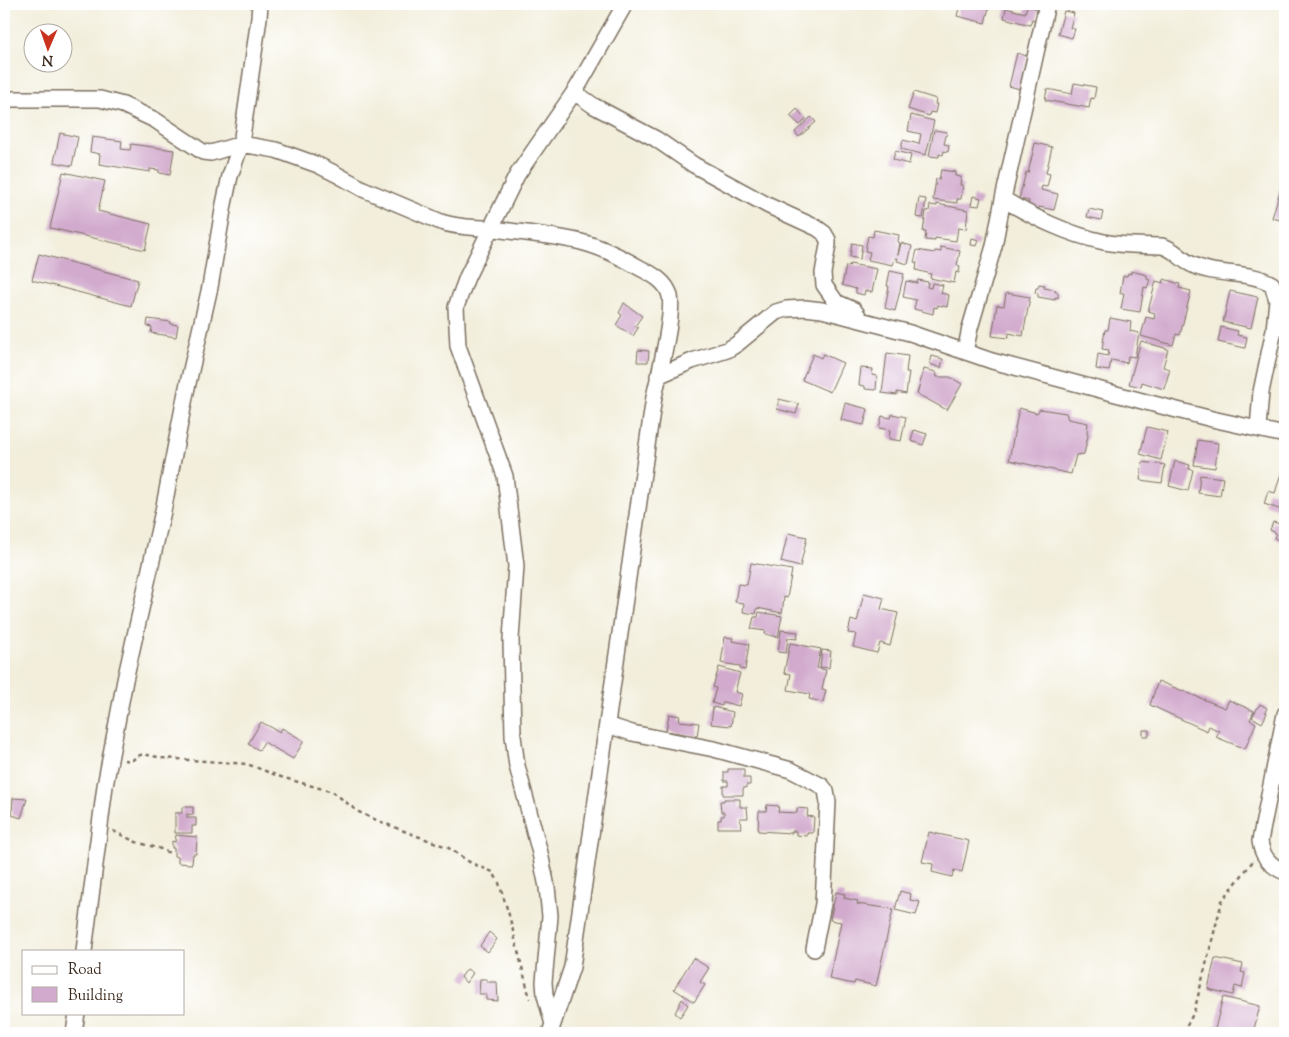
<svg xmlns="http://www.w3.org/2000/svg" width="1289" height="1037" font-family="'Sorts Mill Goudy',serif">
<rect width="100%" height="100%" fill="#fff"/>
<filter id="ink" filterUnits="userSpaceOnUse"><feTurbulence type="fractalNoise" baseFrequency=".02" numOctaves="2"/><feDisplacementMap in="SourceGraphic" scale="10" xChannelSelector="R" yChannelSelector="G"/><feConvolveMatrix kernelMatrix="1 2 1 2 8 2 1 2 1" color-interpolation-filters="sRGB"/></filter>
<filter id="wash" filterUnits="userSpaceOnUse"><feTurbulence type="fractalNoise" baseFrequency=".0096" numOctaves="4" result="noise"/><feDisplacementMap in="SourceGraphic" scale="20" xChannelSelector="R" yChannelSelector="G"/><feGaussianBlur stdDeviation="1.12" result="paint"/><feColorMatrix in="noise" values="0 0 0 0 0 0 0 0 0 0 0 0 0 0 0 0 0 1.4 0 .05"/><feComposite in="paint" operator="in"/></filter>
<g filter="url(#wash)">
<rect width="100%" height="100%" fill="#f2eedb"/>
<g id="blocks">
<path fill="#d2aacd" d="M960,4H990L985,23L957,16Z
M1027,6L1039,9L1037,20L1032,19L1030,25L1004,18L1006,8L1025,13Z
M1064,11L1074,13L1070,28L1075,29L1072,38L1058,34Z
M1017,53L1027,56L1020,89L1009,86Z
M1074,83L1096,87L1094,99L1091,98L1089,108L1045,100L1047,89L1072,94Z
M914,92L936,99L935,104H937L935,113L930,112L929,116L908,109Z
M797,109L806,119L800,125L790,116Z
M911,115L934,121L926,155L901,149L903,140L919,144L921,134L908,131Z
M811,117L816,122L799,137L795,132Z
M934,130L947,132L944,144L949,145L948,152L944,151L943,155L939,154V157L929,156Z
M60,133L78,137L72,166L54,162Z
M92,137L122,141L121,149L130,150L131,144L174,150L170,175L159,173V170L150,169V172L99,164L100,154L90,152Z
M1035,143L1052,147L1046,173L1050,174L1047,187L1042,186L1041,190L1058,194L1054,210L1039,207L1038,210L1028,207L1029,201L1019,199L1026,172L1028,173Z
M895,151L911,155L909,164L893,160Z
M941,170L955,172V176L961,177L960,185H963L961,199H957V203L933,200L936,179L939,180Z
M63,172L105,181L98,211L151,224L145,250L50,228Z
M1283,180L1285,181V221L1272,218Z
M973,196L981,198L979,206L971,205Z
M919,198L926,199L923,218L916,217Z
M937,204L968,210L966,229L958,228L956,241L935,238V241L925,240L926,232H923L926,211H929L930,205L937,206Z
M1089,209L1103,212L1101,220L1087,217Z
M874,230L899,235L898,242L900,243L898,255L901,243L912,246L908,264L897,261L898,258H895L893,265L868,260L870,252L865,251L868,236L873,237Z
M972,238L979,240L977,246L971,245Z
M852,243L862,245L860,259L850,257Z
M941,247L960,251L957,265L960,266L959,273L956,272L954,283L930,278L931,274L916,270L917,263L914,262L917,250L934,253L935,251L941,252Z
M39,254L138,280L131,306L32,280Z
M850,264L877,269L872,292L865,291L864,295L856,293V289L842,285L846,266L849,267Z
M890,271L904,274L895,311L885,308L889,286H887Z
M1131,271L1147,275V279L1150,280L1147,288L1144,287L1140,312L1121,309L1124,293H1120L1123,276H1127L1128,273L1131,274Z
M1164,279L1180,284L1179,288L1191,291L1180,335L1176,334L1173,345L1141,336L1146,317L1154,319L1155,313L1148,311L1156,281L1163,283Z
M918,280L928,282L927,287L931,288L932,283L943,285L941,293L949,295L947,307L938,305L937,308L934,307L933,314L914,309L916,300L903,297L906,281L917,283Z
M1039,284L1045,285L1044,288L1056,290L1055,292H1058V298L1055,297V300L1038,297V294L1035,293L1036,288H1038Z
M1230,291L1258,297L1251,328L1223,322Z
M1006,293L1030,297L1023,336L1009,333L1008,338L992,336L997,305L1004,306Z
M624,303L642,316L635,326L638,328L633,336L616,325L622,315L619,313Z
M1110,318L1131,322L1130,331L1139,333L1135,357L1128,356L1127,363L1111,360L1109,371L1096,369L1098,354L1108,356L1109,350L1102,349L1105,330H1108Z
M148,319L171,322V324L178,325L176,337L151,333L152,327L147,326Z
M1221,327L1238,331L1237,335L1247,337L1245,348L1218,342Z
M1141,341L1168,349L1163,367L1170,369L1164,389L1142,382L1141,387L1129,384Z
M638,350L649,351L648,362H637Z
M887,353L908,356L906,372H909L906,394L897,392V395L882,393Z
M813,354L821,358L823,354L843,363L830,392L802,380Z
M932,356L943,359L941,368L930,364Z
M861,368L873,369L872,375L877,376L876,390L865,389V386L859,385Z
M924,369L936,372L937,377H950L962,384L947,410L917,394Z
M779,399L799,404L796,414L777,409Z
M845,403L868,409L864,425L841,420Z
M1019,408L1037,413L1040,409L1066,413L1068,419L1088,423L1087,432L1088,436L1084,454L1076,455L1071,474L1009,460Z
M892,414L906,417L901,441L889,439L890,430L879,428L882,416L891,418Z
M1147,427L1168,432L1161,460L1140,454Z
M914,430L927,434L923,445L911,441Z
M1198,440L1218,443L1215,468L1194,465Z
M1175,461L1190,465L1189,469L1193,470L1188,491L1169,486Z
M1142,462L1165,465L1162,483L1140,480Z
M1282,470L1285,471V511L1264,504L1268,491L1275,493Z
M1200,475L1223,478L1220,496L1198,493Z
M1284,516H1285V543L1274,538L1276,533L1270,530L1273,522L1280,524Z
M788,533L807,537L800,567L781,562Z
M751,563L792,570L787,598L784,597L782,613L757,608L756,614L743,612L744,603L735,602L738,584L747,585Z
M864,593L884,598L881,609L898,613L890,646L880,643L877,653L853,647L856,634L848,633L851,620L857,622Z
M759,612L782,616L778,637L765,634L766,631L751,629L754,617H758Z
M781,630L798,632L797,639L788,638L786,653L778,652Z
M725,637L733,638L732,641L749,644L745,670L740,669V666L721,663Z
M790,643L821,649L817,668L826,670L822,689L826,690L823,702L809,699L810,694L788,690L791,674L784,673Z
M822,650L831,651L829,668L820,667Z
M719,667L740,673L735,692L742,694L739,706L723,702L722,706L712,703L716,688L713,687Z
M1158,681L1225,708L1229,700L1254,711L1250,720L1256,723L1245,749L1216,737L1219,731L1209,726L1207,731L1150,705Z
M1260,704L1267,708L1265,712L1267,713L1262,723L1252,717Z
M713,707L733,712L731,726L711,724Z
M669,714L680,716L679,721L699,723L697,736L666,731Z
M261,722L280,732L282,728L304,741L293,759L264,742L259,750L248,744Z
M1143,730H1149V736H1143Z
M728,769H744V778H750V785H746V788H743V795H723V786H728V781H724V772H728Z
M1283,790H1285V819H1280Z
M13,798L27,799L21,818L12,815Z
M724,799H740V807H747L748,818H740L741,828H718V820H721V816H724V812H721L720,801H724Z
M767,805L779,806L778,812L797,813V808L808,809L807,816L814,817L813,833H807V836L796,835V831H792V833L758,831L759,811H766Z
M182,807H193V815L187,814V818H196V826H192V833H175V813H182Z
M929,832L969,841L962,872L954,870L952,877L932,872L933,864L922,862Z
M176,835L197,837L196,854H193L192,864L178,863V857L174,856V848H172V841L175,842Z
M900,891L911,894L910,900L920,902L916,915L895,910Z
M836,892L845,894L844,898L858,901L857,904L893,909L876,986L855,981L854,984L829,979L841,922L830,920Z
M489,932L497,939L488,952L480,946Z
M693,958L709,968L700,982L705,985L694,1002L674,989Z
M1215,958L1243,964L1241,972L1245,973L1242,988L1235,986L1233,995L1208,989Z
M467,969L473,973L466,983L461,977Z
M480,979H487V982H497L498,1001L486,1000V994H479Z
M1223,997L1260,1006L1253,1033H1214Z
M682,999L688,1005L680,1017L675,1013Z"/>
</g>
</g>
<g filter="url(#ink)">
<use href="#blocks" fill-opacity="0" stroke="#7b6f60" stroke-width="1"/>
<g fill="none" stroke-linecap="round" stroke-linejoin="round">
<defs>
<path id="minor" d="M574,92L594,106L656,139L694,165L769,206L817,228L824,233L828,240V245L823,273L824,285L836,302L854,310L859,317
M4,99H100L123,105L155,120L203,152L211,153L241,144L276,150L318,165L336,174L363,189L441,222C458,228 475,227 494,229C522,233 553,235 581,242C602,247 621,257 640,268C652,274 667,282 670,296C674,317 659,374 654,397L572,967L550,1033
M1003,199C1035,218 1067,234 1104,242C1123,246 1143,245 1162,246C1175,249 1180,259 1191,264C1216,277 1248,270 1272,284L1277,300L1274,330L1261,392L1258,428
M965,352L970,328L994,246L1003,199L1047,4
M658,376L692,361L727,350L737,344L776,312L786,309L805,308L822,310L910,333L992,361L1146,402L1212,419L1285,435
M1285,714L1260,841C1262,857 1270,866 1285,872
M607,725L632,733L714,749L791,770L822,786L826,791L828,802L823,904L814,949
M84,951L105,786L125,680L163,511L186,392L210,287L224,204L230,176L241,144L259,18L260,4
M553,1024L545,995L544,982L550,916L547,887L540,853L517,766L513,736L511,639L516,566L505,476L458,346L456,307L467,277L517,175L577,88L625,4
M74,1033L77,1013"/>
</defs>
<use href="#minor" stroke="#7b6f60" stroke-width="18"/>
<path stroke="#7b6f60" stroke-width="2.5" stroke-dasharray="4 4" stroke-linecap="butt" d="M124,760L131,761L138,756L143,754L162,758L247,764L281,777L333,792L357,811L369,817L409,833L447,847L471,863L493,872L499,883L509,915L530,999
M113,831L136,842L158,848L172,854
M1183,1033L1194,1012L1222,901L1253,861"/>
<use href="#minor" stroke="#fff" stroke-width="15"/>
</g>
</g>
<rect width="1289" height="1037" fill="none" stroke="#fff" stroke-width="20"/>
<rect x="22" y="950" width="162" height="65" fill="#ffffff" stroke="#b1aaa5"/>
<rect x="32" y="966" width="25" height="8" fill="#ffffff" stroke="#b1aaa5"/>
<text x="68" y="974" font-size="15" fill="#3b2a1e">Road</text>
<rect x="32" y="987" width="25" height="15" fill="#d2aacd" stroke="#b1aaa5"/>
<text x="68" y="1000" font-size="15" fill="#3b2a1e">Building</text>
<g transform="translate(48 48) rotate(182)"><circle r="24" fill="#ffffff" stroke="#b1aaa5"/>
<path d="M0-4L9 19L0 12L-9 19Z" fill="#c8321e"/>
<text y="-8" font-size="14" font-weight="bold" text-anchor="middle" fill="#3b2a1e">N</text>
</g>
</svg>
